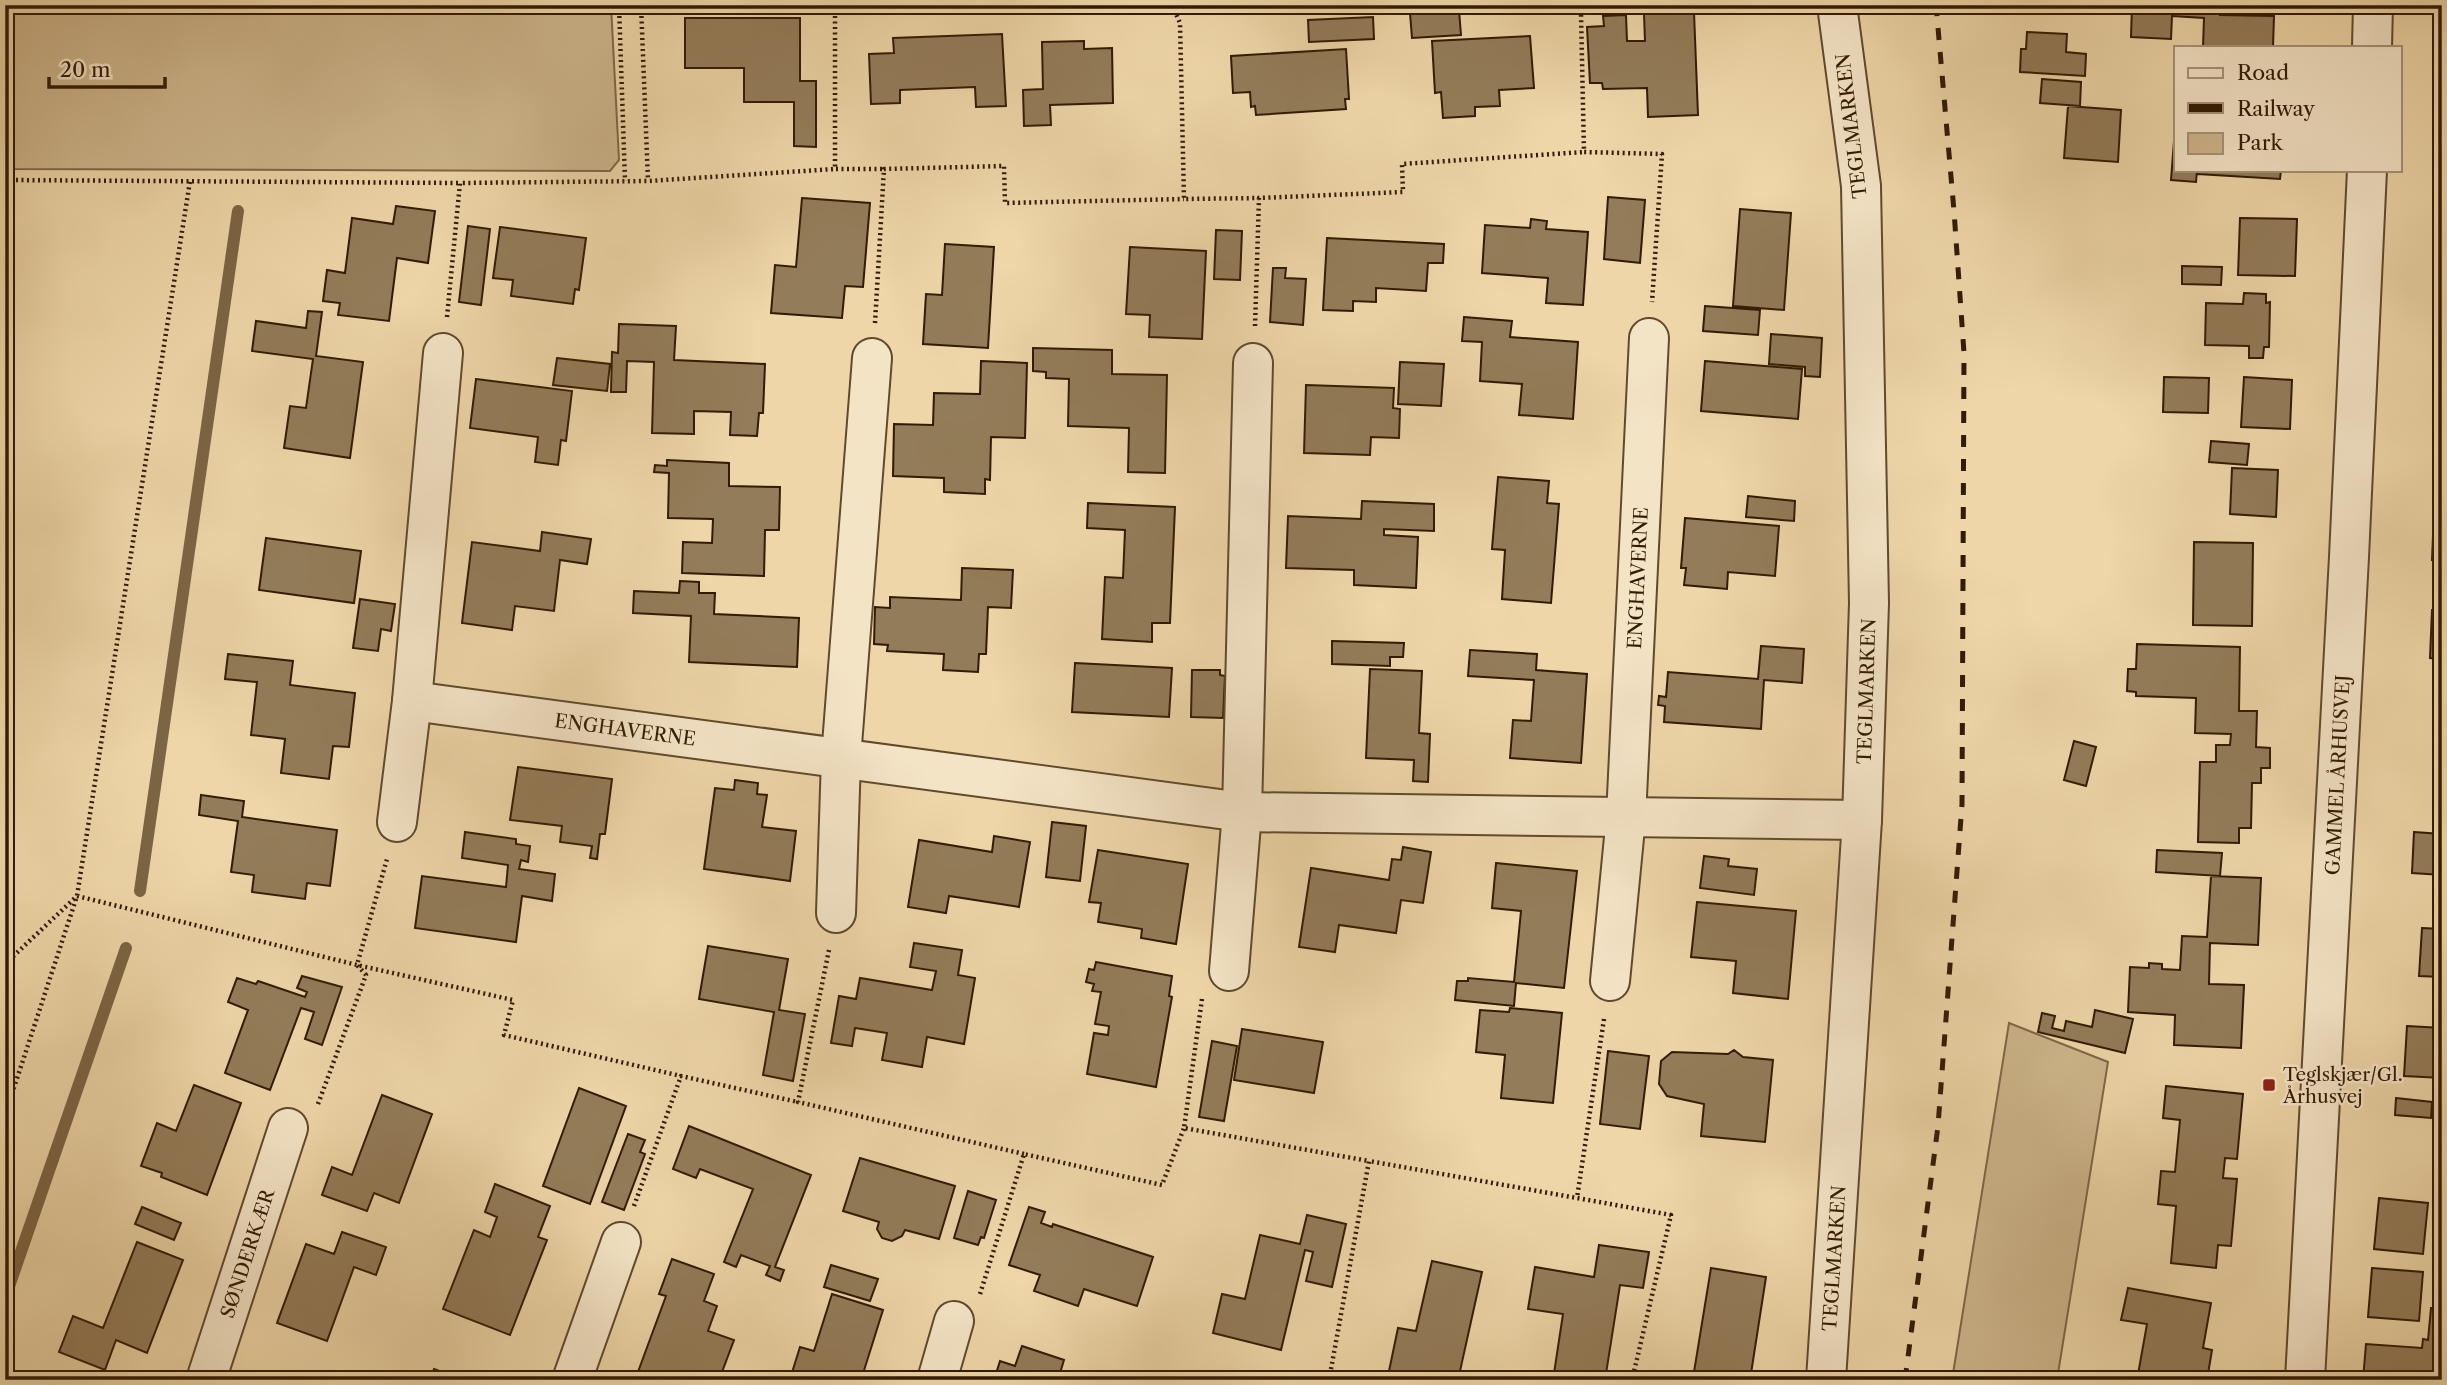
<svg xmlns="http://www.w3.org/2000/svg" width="2447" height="1385" font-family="'Libre Caslon Text',serif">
<rect width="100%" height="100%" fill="#eed6a8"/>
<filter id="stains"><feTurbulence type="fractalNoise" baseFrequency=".00286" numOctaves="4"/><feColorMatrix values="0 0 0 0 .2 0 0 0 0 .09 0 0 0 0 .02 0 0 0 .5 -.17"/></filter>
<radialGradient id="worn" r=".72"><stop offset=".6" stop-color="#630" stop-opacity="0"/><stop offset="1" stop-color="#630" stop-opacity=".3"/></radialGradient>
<path fill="#ceb68c" stroke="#806848" stroke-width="2" d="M5,5H611L619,160L610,171L5,169Z
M2009,1023L2108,1062L2057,1380H1952Z"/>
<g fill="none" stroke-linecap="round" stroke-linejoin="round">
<path stroke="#7c6544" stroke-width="12" d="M140,891L238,211
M5,1298L126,948"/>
</g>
<path fill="#937c59" stroke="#311b03" stroke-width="2" d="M2132,5H2221L2220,15L2274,16L2273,47H2203L2204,18L2172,16L2171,39L2131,37Z
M1459,10L1461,35L1412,38L1410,13Z
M1694,12L1698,115L1648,117L1647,88L1603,89L1602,83H1590L1587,27L1604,26L1603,16L1626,15L1627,41H1645L1644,14Z
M2440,15H2442V42L2438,41Z
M1373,17L1374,39L1309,42L1308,20Z
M685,18H800V81H816V147L794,146V102H744V68H685Z
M2027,32L2067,34L2066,52L2086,54L2085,76L2020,72L2021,49H2026Z
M1002,34L1006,106L976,107L975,87L900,90V103L871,104L869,54L894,53L893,38Z
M1530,36L1534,88L1499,90L1500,106L1475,107V116L1443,118L1441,92L1435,93L1432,41Z
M1084,41V49L1112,48L1113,103L1050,105L1051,125L1024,126L1023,90L1043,89L1042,42Z
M1346,49L1349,99H1345L1346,109L1256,115L1255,106L1251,107L1250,92L1233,93L1231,56Z
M2042,79L2081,82L2080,106L2040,103Z
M2068,106L2121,110L2118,162L2064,158Z
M2174,141H2176V170H2197L2196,182L2171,180Z
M2438,149H2442V178H2437Z
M2198,170H2281L2280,179L2198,174Z
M1608,197L1645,200L1640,263L1604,259Z
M802,198L870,203L863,287L845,286L842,318L771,313L775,265L796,267Z
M396,206L435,211L428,263L397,258L389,321L338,315L340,303L323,301L327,270L345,273L352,218L393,224Z
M1740,209L1791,213L1784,310L1733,306Z
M2240,218L2297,219L2295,276L2238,275Z
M1531,219L1547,221L1546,229L1588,232L1583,305L1546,303L1548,278L1482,273L1485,225L1530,228Z
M468,226L490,229L481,305L459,302Z
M500,227L586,238L579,290L575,289L573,304L511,296L513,280L493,278Z
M1216,230L1242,231L1240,280L1214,279Z
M1327,238L1444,244L1443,263H1428L1426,291L1376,288V302L1353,301V311L1323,310Z
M945,244L994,247L988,348L923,344L926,294L942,295Z
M1130,247L1206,251L1202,339L1149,337L1150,315L1126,314Z
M2182,266L2222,267L2221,285L2182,284Z
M1273,268H1286L1285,278L1306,279L1303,325L1270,322Z
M2244,293L2266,294V303L2270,302L2269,347H2264L2263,358H2249V346L2205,345L2206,303L2243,304Z
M1705,306L1760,310L1758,335L1703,331Z
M308,311L322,312L316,356L363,362L350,458L284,448L290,406L306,408L313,359L252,351L256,321L306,328Z
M1464,317L1512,321L1510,337L1578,342L1573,419L1519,415L1522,384L1480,381L1482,342L1462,341Z
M619,324L676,326L674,360L765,364L763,413H759L757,436L730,435L731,412L694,411V434L652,433L654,362L627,361L626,392H611L612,352L618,353Z
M1771,334L1822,338L1820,377L1805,376V367L1769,364Z
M1033,348L1112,350V374L1167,375L1165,473L1128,472L1129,428L1068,426L1069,379L1046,378V372L1033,371Z
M557,358L610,364L607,391L553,385Z
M981,361L1027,363L1025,438L991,437L990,480L985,479V494L944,492V478L893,476L894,424L933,425L934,393L980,394Z
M1705,361L1802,369L1798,419L1701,411Z
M1400,362L1444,364L1441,406L1398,404Z
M2164,377L2209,378L2208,413L2163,412Z
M2244,377L2292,380L2290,429L2241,427Z
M476,379L572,391L566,441L561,440L558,465L535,462L538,437L470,428Z
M1306,385L1394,388L1393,408L1400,409L1399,438L1371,437L1370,455L1304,453Z
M2441,423H2442V478H2439Z
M2211,441L2249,444L2247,465L2209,462Z
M667,460L729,463V486L780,487L779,530H765L764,576L682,573L683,542L712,543L713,519L668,518L669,473L654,472L655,465L667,466Z
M2232,468L2278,470L2276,517L2230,514Z
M1498,477L1549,481L1547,503L1559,504L1551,603L1502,599L1505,550L1492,549Z
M1748,496L1795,501L1794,521L1746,517Z
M1362,501L1434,504V531L1384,529V535L1418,537L1416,588L1354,585V570L1286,568L1288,516L1361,519Z
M1088,503L1175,507L1170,623H1152V642L1102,639L1105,577L1123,578L1125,530L1087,528Z
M2434,511H2442V560H2432Z
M1685,518L1779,526L1775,576L1728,572L1727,589L1684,585L1686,568H1681Z
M542,532L591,539L587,564L560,560L554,611L515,606L512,630L462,623L472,542L540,551Z
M266,538L361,551L354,603L259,590Z
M2194,542L2253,543L2252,626L2193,625Z
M962,568L1013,570L1011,608L988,607L986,654H979L978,672L943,670L944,654L887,651L888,645L874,644L875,607L890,608V597L961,600Z
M680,581L699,582V593H715L714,614L799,618L797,667L689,662L691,616L633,613L634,591L679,593Z
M360,599L395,604L391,631L381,629L378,651L353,648Z
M2432,610H2442V659L2430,658Z
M1332,641L1404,643L1403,657H1390V666L1332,664Z
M2137,644L2240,647L2239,711H2257L2256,747L2270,748V768H2261V783H2252L2251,828H2239V843L2198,842L2200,762H2216V745H2230L2231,734L2195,733L2196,698L2136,696V692L2127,691L2128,669H2136Z
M1761,646L1804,649L1802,683L1764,680L1761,729L1664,722L1665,706L1658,705L1659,696L1666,697L1668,672L1758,679Z
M1470,650L1537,654L1536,670L1587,674L1581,763L1510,758L1513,720L1531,721L1534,680L1468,676Z
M228,654L293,661L290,685L355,693L349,747L333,746L329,779L281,773L285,739L251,735L257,682L225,679Z
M1075,663L1172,668L1169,717L1072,712Z
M1370,669L1422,671L1419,733L1430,734L1428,782L1413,781L1414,760L1366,758Z
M1192,670H1220V675L1225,676L1223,718L1191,717Z
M2438,695H2442V723H2437Z
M2074,741L2096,747L2086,786L2064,780Z
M518,767L612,779L605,834H600L597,859L590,858L592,846L560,842L562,826L510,820Z
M735,780L758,783L757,794L767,795L762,827L796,831L790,881L704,869L715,788L734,790Z
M201,795L244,801L242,817L337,830L330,886L307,883L305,899L252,892L254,875L231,872L238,821L199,815Z
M1052,822L1086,826L1080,881L1046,877Z
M465,832L516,839V844L530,846L528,862L521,860L519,869L555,874L552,901L522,896L516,942L415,928L422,876L506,887L508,865L462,858Z
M2414,832L2442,834V875L2412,873Z
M994,836L1030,842L1019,907L949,896L946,913L908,907L919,840L992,852Z
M1403,847L1431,852L1423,903L1401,900L1396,933L1339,925L1335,952L1299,947L1311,868L1389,880L1392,859L1401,860Z
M1098,850L1188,864L1176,944L1141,938L1142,929L1098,922L1101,903L1089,902Z
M2157,850L2222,853L2220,876L2156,872Z
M1704,856L1729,859L1728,866L1757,869L1754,895L1700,888Z
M1496,863L1577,871L1564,988L1516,983L1514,1006L1455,1000L1457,981H1468V978L1514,982L1521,911L1492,908Z
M2211,876L2261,878L2258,945L2210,943L2209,984L2244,985L2241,1048L2174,1045L2175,1015L2128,1012L2130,967L2149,968V963L2162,964V969L2180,970L2182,936L2207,937Z
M1697,902L1796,911L1788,999L1733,993L1736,961L1691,957Z
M2422,928L2442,929V977L2419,976Z
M914,943L962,950L958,975L975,978L964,1044L927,1037L922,1067L882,1060L887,1033L855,1028L852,1046L831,1043L839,996L856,999L860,978L932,990L936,971L910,967Z
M708,946L788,959L779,1010L805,1014L793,1081L763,1075L774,1012L699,999Z
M1096,962L1172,976L1169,996L1172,997L1156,1087L1087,1074L1094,1033L1108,1035L1109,1026L1095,1024L1101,992L1092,991L1094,984L1086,982L1089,969L1094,970Z
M302,976L342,987L322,1045L305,1039L314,1012L301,1008L270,1090L225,1073L248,1010L228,1002L237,978L256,984L258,981L305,997L307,992L297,988Z
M1510,1008L1562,1013L1553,1103L1501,1098L1505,1055L1476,1052L1480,1010L1509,1012Z
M2095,1010L2133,1019L2125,1053L2038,1032L2042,1013L2055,1016L2052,1028L2064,1031L2066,1021L2092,1027Z
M2407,1026L2442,1028V1078L2404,1076Z
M1242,1029L1323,1042L1314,1093L1234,1080Z
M1212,1041L1237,1046L1224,1121L1199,1117Z
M1734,1050L1743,1057L1773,1060L1765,1142L1701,1136L1704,1104L1667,1096L1659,1084L1661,1061L1672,1052L1728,1054Z
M1608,1051L1649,1056L1640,1129L1600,1124Z
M194,1085L241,1103L207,1195L161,1177L162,1173L141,1166L157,1123L176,1131Z
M2166,1086L2243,1094L2237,1159L2225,1158L2223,1178L2237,1179L2231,1246L2218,1245L2216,1268L2171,1263L2176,1206L2158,1204L2161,1171L2175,1172L2180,1120L2163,1118Z
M579,1088L626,1106L590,1204L543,1186Z
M382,1095L432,1114L399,1203L374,1193L367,1211L322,1195L332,1167L352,1175Z
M2396,1098L2432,1102L2431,1118L2395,1115Z
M2437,1116H2442V1166L2433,1165Z
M689,1126L811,1175L775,1267L784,1270L780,1281L766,1275L770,1266L741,1255L736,1267L724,1262L753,1189L700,1169L696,1178L673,1169Z
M628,1134L645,1140L640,1152L645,1154L624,1210L602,1202Z
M860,1158L955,1186L939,1239L905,1230L902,1236L892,1241L882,1238L877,1229L879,1222L843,1211Z
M495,1184L550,1206L538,1237L547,1240L510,1335L443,1309L474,1230L490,1237L497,1217L485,1212Z
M968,1191L996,1200L984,1238L981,1237L978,1245L954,1238Z
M2379,1198L2428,1203L2423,1254L2374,1249Z
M142,1207L181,1223L174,1240L135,1224Z
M1029,1207L1045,1212L1041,1223L1052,1227L1053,1224L1153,1257L1137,1306L1084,1289L1078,1306L1034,1291L1040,1275L1009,1265Z
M1307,1215L1346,1224L1332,1287L1306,1281L1313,1252L1305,1250L1281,1350L1213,1333L1222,1294L1245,1299L1260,1235L1300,1244Z
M342,1232L386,1247L376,1275L354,1267L327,1341L277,1323L306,1244L334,1254Z
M137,1242L183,1260L147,1353L116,1340L105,1370L59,1352L73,1316L103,1328Z
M1599,1245L1649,1252L1643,1288L1620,1285L1605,1380H1553L1563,1314L1528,1309L1535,1267L1594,1277Z
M672,1259L714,1274L704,1301L717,1306L708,1331L734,1340L719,1380H696L688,1377V1380H635L666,1296L659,1294Z
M1432,1261L1482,1272L1458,1380H1405L1406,1375L1389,1371L1398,1328L1416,1331Z
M831,1265L878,1279L870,1301L824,1287Z
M1711,1268L1766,1277L1750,1380L1694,1372Z
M2372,1268L2423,1272L2419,1321L2368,1317Z
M2128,1288L2211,1303L2203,1348L2212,1350L2207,1380H2137L2147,1324L2121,1320Z
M832,1294L883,1310L861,1380L790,1379L800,1347L814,1351Z
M2431,1308L2442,1309V1374L2414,1371V1380H2363L2366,1344L2422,1348L2423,1339L2428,1340Z
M1022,1346L1064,1360L1058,1380H994L1000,1361L1015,1366Z
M434,1369L464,1380H430Z"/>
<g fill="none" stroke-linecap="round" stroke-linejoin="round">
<defs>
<g id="minor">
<path id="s1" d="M412,701L1242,812L1862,820"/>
<path d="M397,822L412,701L443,353"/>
<path d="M836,913L841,758L872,358"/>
<path d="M1229,971L1242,812L1253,363"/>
<path id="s2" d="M1610,981L1626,817L1649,338"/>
<path id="s3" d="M206,1380L288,1128"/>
<path d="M572,1380L621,1242"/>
<path d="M937,1380L954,1321"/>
</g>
<g id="tertiary">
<path d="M2372,47L2373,5"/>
<path id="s4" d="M1826,1380L1862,820L1869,603L1861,186L1837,5"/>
<path id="s5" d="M2305,1380L2349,557L2367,170"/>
</g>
</defs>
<use href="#minor" stroke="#604a2c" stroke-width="42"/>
<use href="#tertiary" stroke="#604a2c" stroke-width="42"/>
<path stroke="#311b03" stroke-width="4.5" stroke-dasharray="2 3.5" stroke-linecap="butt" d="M619,5L625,181
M641,5L648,181
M835,5V169H884
M1172,5L1180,23L1184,199L1259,198
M1576,5L1581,14L1584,152L1662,154L1652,302
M5,180L459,183
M447,317L460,183L648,181L835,169
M875,323L884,169L1004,166L1005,203L1184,199
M1255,326L1259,198L1403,192L1402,164L1584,152
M77,896L357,965L387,859
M829,950L798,1102L1024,1154
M5,964L76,897
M1202,999L1184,1128L1369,1161
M1604,1019L1577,1198L1671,1215L1632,1380
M318,1104L366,975L357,965L513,1000L504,1035L681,1076
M5,1115L77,896L190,181
M634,1206L681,1076L798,1102
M980,1294L1024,1154L1162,1185L1184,1128
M1329,1380L1369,1161L1577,1198"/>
<use href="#minor" stroke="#f4e4c6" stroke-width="38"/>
<use href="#tertiary" stroke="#f4e4c6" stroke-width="38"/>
<path stroke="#311b03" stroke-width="5" stroke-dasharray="12 12" stroke-linecap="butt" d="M1905,1380L1938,1126L1962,804L1964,353L1954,211L1936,5"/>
</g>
<rect fill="#8f2418" stroke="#f4e4c6" stroke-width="2.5" x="2262" y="1078" width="14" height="14" rx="3.5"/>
<g text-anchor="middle" stroke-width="5" stroke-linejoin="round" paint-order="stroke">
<g font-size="19" fill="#311b03" stroke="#f4e4c6">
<text transform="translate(1851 126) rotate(-97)" y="7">TEGLMARKEN</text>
<text dy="7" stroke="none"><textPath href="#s2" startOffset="404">ENGHAVERNE</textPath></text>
<text dy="7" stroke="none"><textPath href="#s4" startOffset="690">TEGLMARKEN</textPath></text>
<text dy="7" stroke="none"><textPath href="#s1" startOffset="215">ENGHAVERNE</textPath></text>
<text dy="7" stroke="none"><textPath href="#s5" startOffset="606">GAMMEL ÅRHUSVEJ</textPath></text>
<text dy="7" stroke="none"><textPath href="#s3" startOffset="133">SØNDERKÆR</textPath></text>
<text dy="7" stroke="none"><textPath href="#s4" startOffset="122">TEGLMARKEN</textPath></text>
</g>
<g font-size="19" fill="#311b03" stroke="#f4e4c6" text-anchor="start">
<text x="2283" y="1081">Teglskjær/Gl.<tspan x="2283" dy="22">Århusvej</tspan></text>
</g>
</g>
<rect width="2447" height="1385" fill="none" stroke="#eed6a8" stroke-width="28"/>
<rect x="7" y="7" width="2433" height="1371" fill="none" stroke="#311b03" stroke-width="3.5"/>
<rect x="14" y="14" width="2419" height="1357" fill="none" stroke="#311b03" stroke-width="2"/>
<rect x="2174" y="46" width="228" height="126" fill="#f4e4c6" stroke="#a69478" stroke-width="2"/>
<rect x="2188" y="68" width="35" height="10" fill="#f4e4c6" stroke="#a69478" stroke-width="2"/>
<text x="2237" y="80" font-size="21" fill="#311b03">Road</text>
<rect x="2188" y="103" width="35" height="10" fill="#311b03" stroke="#a69478" stroke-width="2"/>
<text x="2237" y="116" font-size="21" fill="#311b03">Railway</text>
<rect x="2188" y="133" width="35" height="21" fill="#ceb68c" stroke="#a69478" stroke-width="2"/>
<text x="2237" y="150" font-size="21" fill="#311b03">Park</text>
<path d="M49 77v10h116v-10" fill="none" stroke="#311b03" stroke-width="3.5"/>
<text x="60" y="77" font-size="21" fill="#311b03" stroke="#f4e4c6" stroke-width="5" paint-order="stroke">20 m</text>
<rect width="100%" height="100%" filter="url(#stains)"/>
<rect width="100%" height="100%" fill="url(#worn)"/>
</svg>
